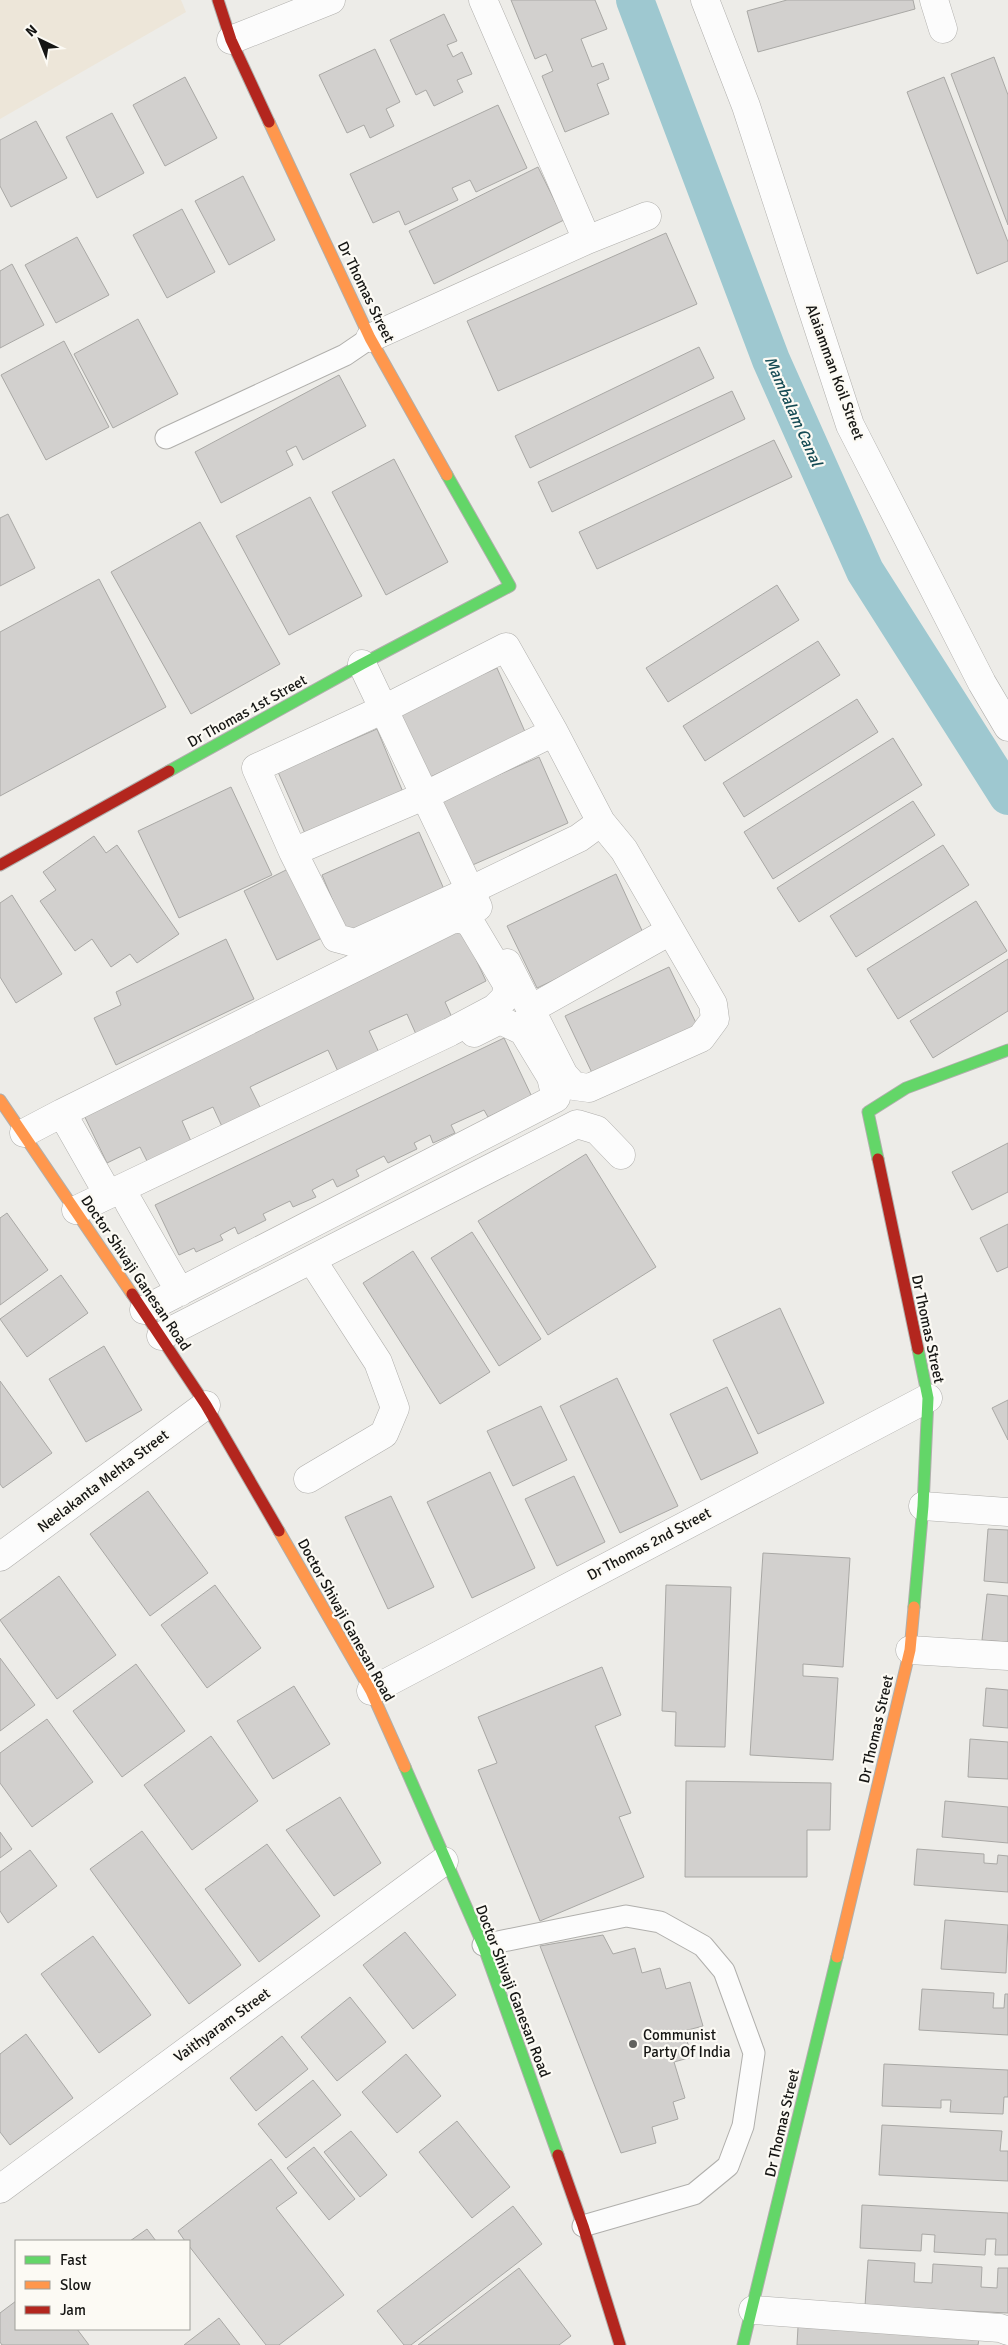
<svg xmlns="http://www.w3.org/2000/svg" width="1008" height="2345" font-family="Signika,sans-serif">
<rect width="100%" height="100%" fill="#edece8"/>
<path fill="#ede6d9" d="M0,0H181L186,12L0,119Z"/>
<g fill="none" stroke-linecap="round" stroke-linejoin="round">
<path stroke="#9ec8d0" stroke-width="38" d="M635,0L771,360L865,571L1008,796"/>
</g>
<path fill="#d2d0ce" stroke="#a9a8a5" d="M511,0H595L607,29L581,39L592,67L603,63L609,79L597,84L609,114L565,132L542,76L553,71L546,54L535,59Z
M787,0H913L915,9L758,52L747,11Z
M444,14L457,41L447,45L453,57L462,52L472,74L457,80L463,92L434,106L426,90L416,95L390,40Z
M375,49L400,102L386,109L394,126L370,138L364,125L347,133L319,75Z
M994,57L1008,95V225L951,74Z
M185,77L217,138L165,166L133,105Z
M944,77L1008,242V261L977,274L907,92Z
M498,105L527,168L476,192L470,180L452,188L458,200L405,225L399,211L373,223L350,174Z
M112,113L144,173L97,198L66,137Z
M36,121L67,178L11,207L0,186V140Z
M538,167L564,220L434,284L409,231Z
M243,176L275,240L229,265L195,201Z
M182,209L215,272L167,298L133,235Z
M666,233L697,304L498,391L467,321Z
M77,237L109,295L56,323L25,265Z
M12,264L44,325L0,348V271Z
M138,319L178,394L113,428L74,354Z
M64,341L109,427L46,460L1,375Z
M699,347L714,378L530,468L515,436Z
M339,375L366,426L303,460L296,446L286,451L293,465L221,503L195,452Z
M732,391L745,419L552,512L538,482Z
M774,440L792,477L597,569L579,532Z
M394,459L448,562L386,595L332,492Z
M310,497L362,596L289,635L236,536Z
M8,514L35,568L0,586V518Z
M200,522L280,664L191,714L111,572Z
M99,579L166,707L0,796V632Z
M777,585L799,620L668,702L646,668Z
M818,641L840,675L705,761L683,726Z
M497,668L526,734L428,778L399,712Z
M857,699L878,732L744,817L723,783Z
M377,729L405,797L307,838L278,772Z
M893,738L922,785L773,879L744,832Z
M539,757L568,823L468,867L439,801Z
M231,787L272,875L179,918L138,831Z
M913,801L935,835L799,922L777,888Z
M419,832L447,896L349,939L322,875Z
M94,836L106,853L117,845L179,934L137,963L130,954L111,967L92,939L75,951L40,901L56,890L43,872Z
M943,845L969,885L856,957L830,916Z
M292,867L326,936L277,960L244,891Z
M616,874L645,937L537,988L507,926Z
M12,895L62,974L16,1003L0,977V903Z
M976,901L1007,951L898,1019L867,969Z
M461,927L486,981L445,1002L455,1024L419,1041L407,1014L369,1031L382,1059L341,1078L328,1050L250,1087L264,1115L225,1133L213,1107L182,1121L194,1148L151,1169L140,1147L107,1163L81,1109Z
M226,939L254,999L116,1065L94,1018L121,1005L116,992Z
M1008,959V1011L933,1058L910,1021Z
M669,967L697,1025L593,1075L565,1016Z
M504,1038L532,1097L488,1117L484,1110L451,1125L455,1133L433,1143L430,1135L414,1143L417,1149L388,1163L384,1156L356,1170L359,1176L337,1187L333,1179L312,1190L316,1197L293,1207L290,1201L263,1214L266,1220L238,1234L235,1227L220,1235L223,1240L196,1252L194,1248L179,1255L155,1205Z
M1008,1143V1192L972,1210L952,1172Z
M586,1154L656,1267L548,1335L478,1221Z
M7,1213L48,1270L0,1305V1218Z
M1008,1224V1267L997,1272L980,1238Z
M472,1232L541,1339L499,1366L431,1258Z
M413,1251L490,1372L440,1404L363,1283Z
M61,1275L88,1313L27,1357L0,1319Z
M780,1308L824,1403L758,1434L713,1340Z
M104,1346L142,1410L86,1442L49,1379Z
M617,1378L678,1506L620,1533L560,1406Z
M0,1381L52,1453L3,1488L0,1484Z
M727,1387L758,1453L701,1480L670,1414Z
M1008,1400V1440L992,1408Z
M541,1406L567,1460L513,1486L487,1431Z
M490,1472L535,1568L472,1598L427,1502Z
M574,1476L605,1542L557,1566L525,1499Z
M148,1491L208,1573L150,1616L90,1534Z
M391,1496L434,1587L388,1609L345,1517Z
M988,1529L1008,1530V1583L984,1581Z
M763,1553L850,1558L843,1667L803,1664V1676L838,1678L833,1760L750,1755Z
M59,1576L116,1655L57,1699L0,1620Z
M215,1585L261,1648L207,1688L161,1625Z
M666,1585L731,1587L725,1747L675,1746L676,1712L662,1711Z
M987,1594L1008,1596V1642L982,1640Z
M0,1658L35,1705L0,1731Z
M136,1664L185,1731L122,1777L73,1711Z
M602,1667L621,1715L595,1726L631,1813L619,1817L644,1877L540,1921L478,1770L497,1763L478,1717Z
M294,1686L330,1744L273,1779L237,1721Z
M986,1688L1008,1690V1728L983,1726Z
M47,1719L93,1782L32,1827L0,1783V1753Z
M211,1736L258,1801L192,1850L144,1785Z
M970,1739L1008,1742V1779L968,1777Z
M686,1781L831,1783L830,1830H807V1877H685Z
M340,1797L381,1863L334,1896L286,1830Z
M945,1801L1008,1807V1843L942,1837Z
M142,1831L241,1965L189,2004L90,1869Z
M0,1832L12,1849L0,1858Z
M267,1844L320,1916L259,1962L205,1889Z
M917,1849L984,1854V1863L997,1864L998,1855L1008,1856V1892L914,1885Z
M30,1850L57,1886L8,1923L0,1911V1872Z
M945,1920L1008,1925L1006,1973L941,1969Z
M405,1932L456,1995L413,2029L363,1965Z
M603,1935L613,1954L635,1948L642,1973L660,1968L666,1989L690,1982L703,2026L684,2031L692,2057L674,2062L685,2098L673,2102L678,2119L652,2127L656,2143L621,2153L540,1946Z
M93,1936L151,2015L99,2053L41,1974Z
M922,1989L994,1993L993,2008H1004L1005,1994H1008V2035L919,2030Z
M350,1997L386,2042L337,2081L301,2037Z
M26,2034L73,2098L10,2145L0,2132V2054Z
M282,2036L308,2069L256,2111L230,2078Z
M406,2054L441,2096L397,2133L362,2092Z
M884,2064L1008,2070V2097H1004L1003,2114L950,2112L951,2100H941V2108L882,2106Z
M313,2080L341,2115L286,2158L258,2124Z
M457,2121L510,2187L472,2218L419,2152Z
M882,2125L1002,2131L1000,2151H1008V2181L879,2175Z
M351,2131L387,2175L360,2197L324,2152Z
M314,2147L355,2199L329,2220L287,2168Z
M271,2159L297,2193L276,2208L344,2295L279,2345H266L189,2246V2241H185L178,2231Z
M862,2205L1008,2213V2255H995L996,2239H986L985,2255L934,2252L935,2235L922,2234L921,2251L860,2248Z
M513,2206L542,2244L411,2345H404L377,2311Z
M147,2229L156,2241H130Z
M868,2260L915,2263L914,2282L932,2283L933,2264L982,2267L981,2287L997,2288L998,2268H1008V2313L865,2306Z
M519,2268L571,2336L559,2345H418Z
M16,2301V2329H77L89,2345H2L0,2342V2313Z
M219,2318L240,2345H184Z
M798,2327L979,2339L978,2345H797Z"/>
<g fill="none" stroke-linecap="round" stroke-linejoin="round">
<defs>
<path id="lane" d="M166,438L345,355L370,338
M483,1945L626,1916L660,1922L703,1946L724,1971L754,2053L743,2126L728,2166L694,2194L583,2226"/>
<path id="street" d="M483,0L587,240
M705,0L746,106L850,425L982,683L1008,727
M934,0L943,29
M231,40L331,0
M370,338L587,240L647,216
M506,647L554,732L601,822L579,838L469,891L355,943L336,938L293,852L256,768L384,709Z
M362,664L478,907
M293,852L424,796L554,732
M507,963L564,1075L574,1086L589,1088L701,1038L715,1019L713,1004L624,850L601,822
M531,1009L670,931
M62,1113L108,1194
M24,1133L62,1113L451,920L462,918L471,924L508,986L505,998L495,1008L450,1032L76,1210
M129,1203L180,1292
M144,1310L556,1098L551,1077L523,1031L500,1020L474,1033
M161,1336L577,1124L597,1130L621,1155
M308,1479L384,1434L395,1408L378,1362L312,1260
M923,1506L1008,1512
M0,1557L206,1405
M910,1650L1008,1656
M371,1691L928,1398
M0,2189L444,1861
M753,2310L1000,2328L1008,2331"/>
<path id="fast" d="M169,771L362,664L510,586L447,475
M878,1159L868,1112L906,1088L1008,1050
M914,1607L923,1506L928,1398L918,1349
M405,1767L483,1945L558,2155
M743,2345L837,1957"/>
<path id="slow" d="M269,122L370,338L447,475
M0,1100L132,1294
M279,1531L371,1691L405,1767
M837,1957L910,1650L914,1607"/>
<path id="jam" d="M218,0L231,40L269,122
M0,865L169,771
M878,1159L918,1349
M132,1294L206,1405L279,1531
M558,2155L583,2226L620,2345"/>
</defs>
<use href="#lane" stroke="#b0afac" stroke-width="23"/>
<use href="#street" stroke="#b0afac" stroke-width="29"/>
<use href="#fast" stroke="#b0afac" stroke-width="13"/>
<use href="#slow" stroke="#b0afac" stroke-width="13"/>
<use href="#jam" stroke="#b0afac" stroke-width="13"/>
<use href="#lane" stroke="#fcfcfc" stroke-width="21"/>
<use href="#street" stroke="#fcfcfc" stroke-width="28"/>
<use href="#fast" stroke="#63d668" stroke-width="11"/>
<use href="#slow" stroke="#ff974d" stroke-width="11"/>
<use href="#jam" stroke="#b3261e" stroke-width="11"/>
</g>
<circle fill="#61615e" stroke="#fcfaf4" stroke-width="2" cx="633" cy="2044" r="5"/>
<g text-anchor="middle" stroke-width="4.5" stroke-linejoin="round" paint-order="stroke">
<g font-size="15" fill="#161614" stroke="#fcfaf4">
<text transform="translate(366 292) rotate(64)" y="5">Dr Thomas Street</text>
<text transform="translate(835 372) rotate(70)" y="5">Alaiamman Koil Street</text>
<text transform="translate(247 711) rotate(-29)" y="5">Dr Thomas 1st Street</text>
<text transform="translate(136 1273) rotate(56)" y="5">Doctor Shivaji Ganesan Road</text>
<text transform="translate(928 1329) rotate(78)" y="5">Dr Thomas Street</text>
<text transform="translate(103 1481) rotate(-37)" y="5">Neelakanta Mehta Street</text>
<text transform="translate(649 1544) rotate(-28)" y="5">Dr Thomas 2nd Street</text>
<text transform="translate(346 1620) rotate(61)" y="5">Doctor Shivaji Ganesan Road</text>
<text transform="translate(876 1729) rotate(-77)" y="5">Dr Thomas Street</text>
<text transform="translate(513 1991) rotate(69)" y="5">Doctor Shivaji Ganesan Road</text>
<text transform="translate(222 2025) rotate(-36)" y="5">Vaithyaram Street</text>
<text transform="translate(782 2123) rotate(-77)" y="5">Dr Thomas Street</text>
</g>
<g font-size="15" fill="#161614" stroke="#fcfaf4" text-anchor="start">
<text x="643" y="2040">Communist<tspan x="643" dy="17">Party Of India</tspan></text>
</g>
<g font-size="16" font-style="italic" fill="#154b54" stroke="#fcfaf4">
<text transform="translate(794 411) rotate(66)" y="6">Mambalam Canal</text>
</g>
</g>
<rect x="15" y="2240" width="175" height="90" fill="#fcfaf4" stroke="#a09f9a"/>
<rect x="25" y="2256" width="25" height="8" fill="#63d668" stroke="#a09f9a"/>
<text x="60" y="2265" font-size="15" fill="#161614">Fast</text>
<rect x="25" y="2281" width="25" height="8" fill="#ff974d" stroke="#a09f9a"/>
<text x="60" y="2290" font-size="15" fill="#161614">Slow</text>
<rect x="25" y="2306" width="25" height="8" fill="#b3261e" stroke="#a09f9a"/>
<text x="60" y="2315" font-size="15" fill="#161614">Jam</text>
<g transform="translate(40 40) rotate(317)" stroke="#fcfaf4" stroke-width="4" paint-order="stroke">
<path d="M0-4L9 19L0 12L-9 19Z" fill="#161614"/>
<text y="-8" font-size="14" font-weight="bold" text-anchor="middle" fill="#161614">N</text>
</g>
</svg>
